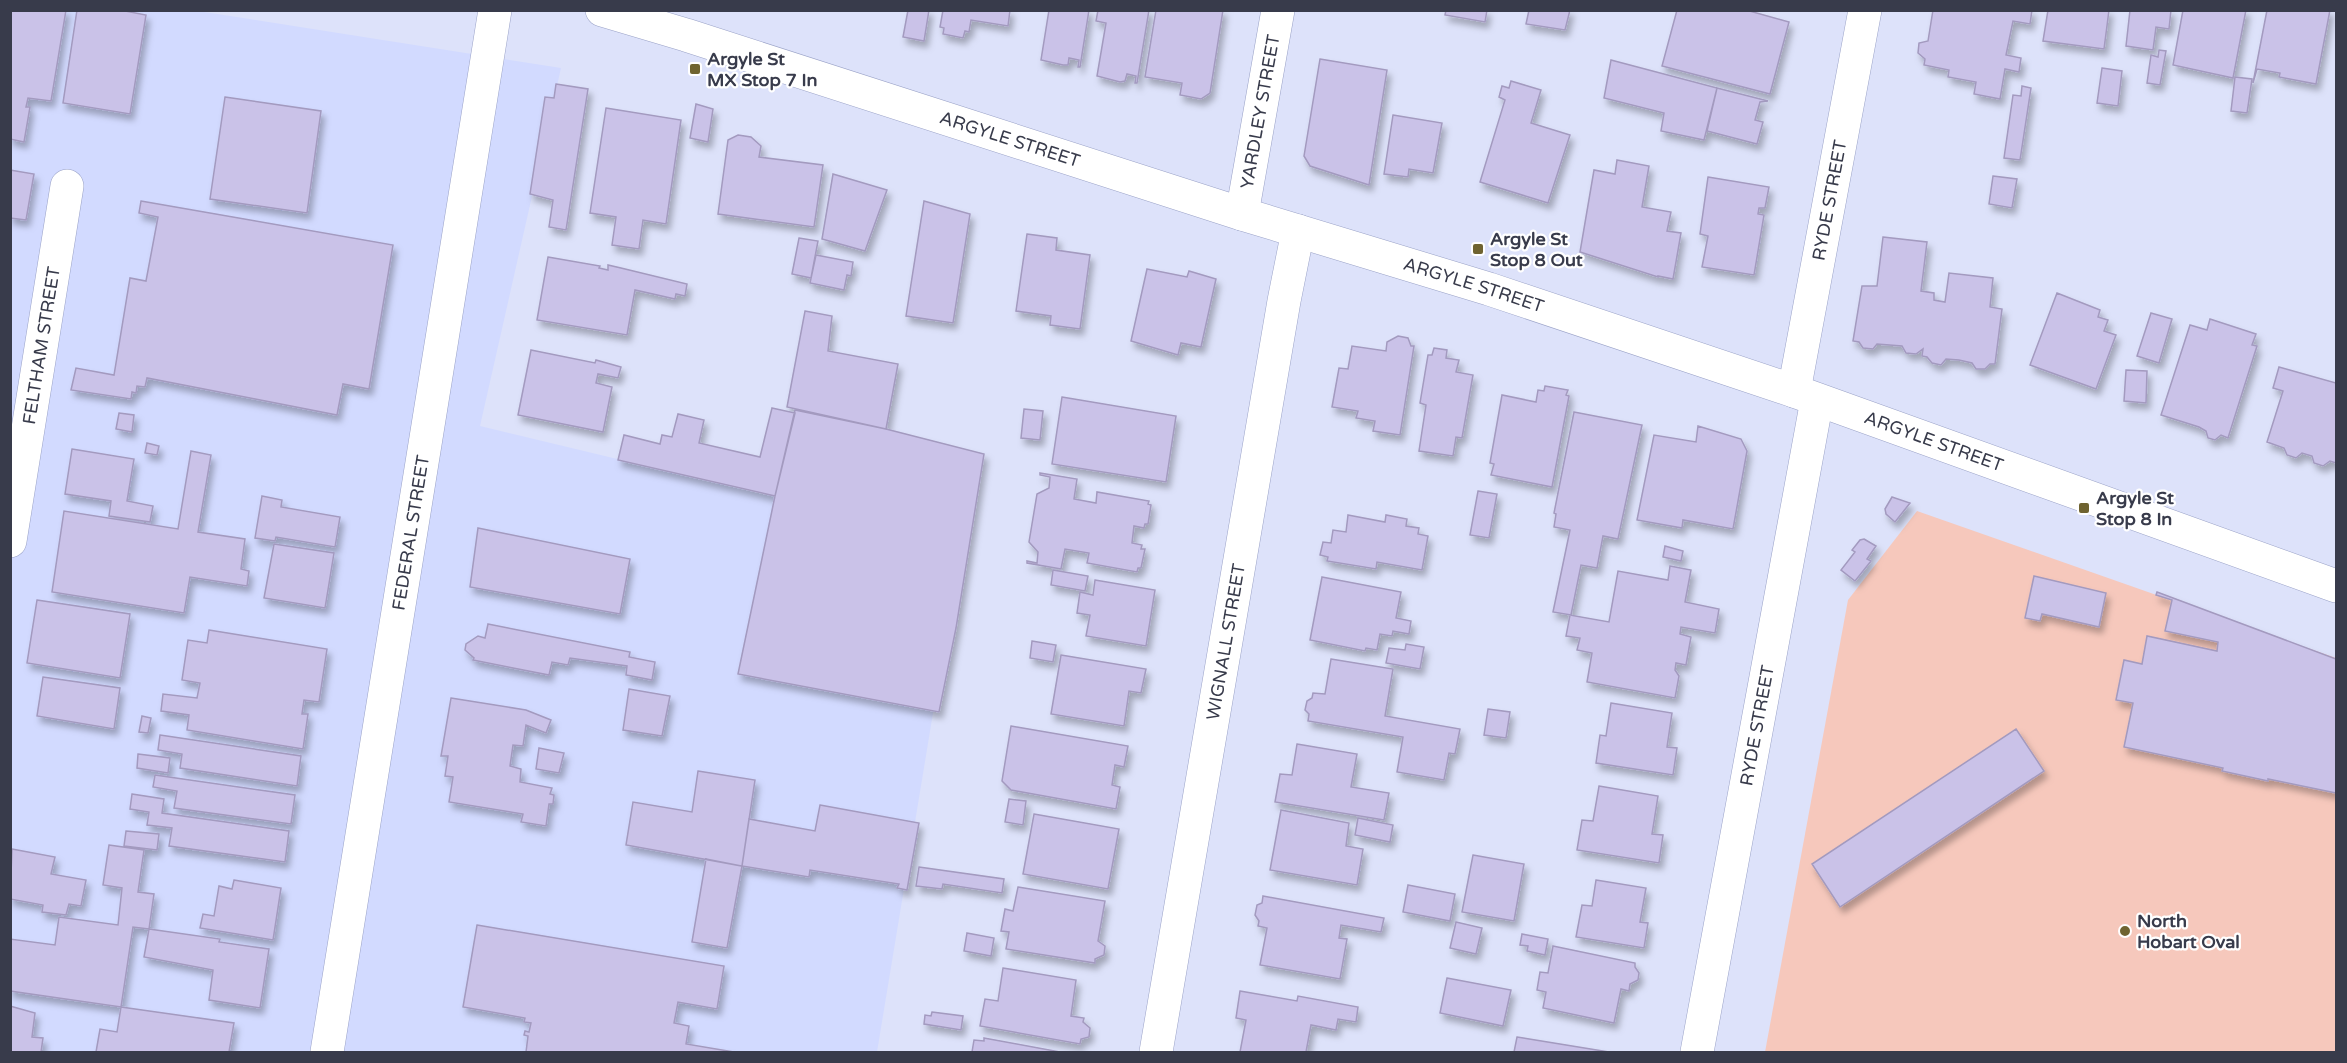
<svg xmlns="http://www.w3.org/2000/svg" width="2347" height="1063" font-family="'Varela Round',sans-serif">
<defs>
<filter id="shadow"><feDropShadow dx="3.5" dy="6" stdDeviation="3" flood-color="#0004"/></filter>
</defs>
<rect width="100%" height="100%" fill="#dde2fa"/>
<path fill="#d2daff" d="M10,11H198L561,68L480,426L767,495L798,413L975,459L877,1052H11Z"/>
<path fill="#f6c8bc" d="M1917,511L2336,658V1052H1765L1848,600Z"/>
<path fill="#cac2e8" stroke="#a39abf" stroke-width="1.5" filter="url(#shadow)" d="M10,10H66L51,101L28,98L26,107H30L24,142L10,139Z
M77,10H120L146,15L130,114L63,103Z
M908,10H929L924,41L903,37Z
M943,10H1010L1008,26L971,20L969,32L965,31L963,38L943,34L944,28L940,27Z
M1049,10H1089L1080,67H1078L1079,60L1069,58L1068,65H1063L1041,60Z
M1098,10H1149L1137,83H1135L1136,76L1127,74L1125,81L1120,82L1097,76L1106,23L1096,21Z
M1156,10H1223L1210,93L1201,99L1180,95L1182,83L1145,77Z
M1446,10H1487L1485,22L1445,15Z
M1529,10H1570L1565,30L1526,24Z
M1677,10H1746L1789,22L1770,94L1662,66Z
M1933,10H2032L2030,24L2013,21L2006,55L2021,58L2019,72L2005,69L2000,99L1974,94L1976,82L1948,77L1949,70L1924,65L1925,59L1918,53L1919,43L1928,41Z
M2048,10H2109L2104,49L2043,41Z
M2130,10H2171L2169,29L2156,27L2153,50L2126,46Z
M2183,10H2246L2233,78L2173,65Z
M2267,10H2330L2316,84L2279,77L2280,73L2257,69L2253,83Z
M2159,50L2166,51L2160,85L2147,83L2151,55L2158,57Z
M1320,59L1387,70L1369,185L1310,166L1304,156Z
M1611,60L1717,88L1704,140L1661,131L1664,113L1604,98Z
M2102,68L2122,71L2118,106L2097,103Z
M2235,77L2252,79L2247,113L2231,111Z
M1511,81L1541,90L1531,123L1570,135L1548,203L1480,182L1505,100L1499,97L1502,86L1509,88Z
M556,84L588,89L566,230L549,227L553,200L530,194L545,97L554,98Z
M2022,86L2031,88L2020,160L2004,158L2013,95L2021,96Z
M1717,88L1768,101L1760,102L1755,120L1763,122L1757,144L1707,131Z
M225,97L321,111L307,213L210,199Z
M696,104L713,109L708,142L690,138Z
M606,108L681,120L666,224L643,220L639,249L612,245L616,217L590,213Z
M1393,115L1442,123L1433,173L1409,169L1408,177L1384,174Z
M738,135L751,137L761,146L759,157L823,165L814,227L718,214L728,140Z
M1617,160L1649,166L1642,207L1671,212L1667,231L1681,233L1673,279L1658,276V277L1580,252L1594,170L1615,174Z
M10,170L34,174L26,220L10,218Z
M833,174L887,190L865,251L822,239Z
M1993,176L2017,179L2012,208L1989,204Z
M1708,177L1769,187L1765,208H1759L1758,214L1764,215L1754,275L1702,267L1708,236L1700,234Z
M141,201L393,245L369,389L343,384L337,415L147,378L145,387L137,386L136,393L132,392L131,399L71,390L76,368L114,375L130,278L146,281L158,217L139,213Z
M924,201L970,214L953,323L906,316Z
M1027,234L1057,238L1056,250L1090,255L1080,329L1050,325L1051,316L1016,311Z
M1883,237L1927,242L1921,291L1934,293V300L1945,302L1949,273L1993,278L1990,307L2002,309L1995,364H1990L1985,369H1976L1972,363L1959,360L1946,359L1941,365L1932,363L1927,357L1922,356L1923,349L1916,354L1906,353L1902,346L1877,344L1873,349L1863,348L1859,342L1853,341L1862,286H1877Z
M799,238L818,241L811,278L792,274Z
M816,255L853,262L851,276L847,275L844,290L810,283Z
M548,257L600,266L599,268L608,270V265L621,268L687,284L685,296L676,294L675,299L635,290L627,335L537,320Z
M1147,269L1187,277L1189,271L1216,279L1201,347L1181,343L1178,355L1131,341Z
M2057,293L2100,310L2098,317L2108,320L2104,331L2116,335L2096,389L2030,365Z
M805,311L832,316L828,351L898,364L886,429L787,407Z
M2151,313L2172,319L2159,363L2137,356Z
M2210,319L2256,334L2252,345L2257,346L2228,438L2221,435L2215,440L2208,438L2206,431L2199,427L2161,415L2190,325L2207,330Z
M1398,336L1408,338L1411,346H1414L1400,435L1373,431L1375,421L1356,418L1358,411L1332,407L1339,368L1348,369L1352,346L1386,351L1387,342Z
M1434,348L1447,350L1446,358L1459,360L1456,372L1473,375L1462,438L1456,437L1453,456L1419,451L1426,405L1420,403L1428,355H1432Z
M531,350L595,363L596,360L621,367L618,378L598,374L596,383L612,387L603,432L518,415Z
M2279,367L2336,383V463L2330,461L2323,466L2314,463L2312,456L2302,453L2296,458L2287,455L2284,448L2267,442L2283,391L2273,388Z
M2126,370L2147,371L2146,403L2124,401Z
M1545,386L1568,390L1566,395L1569,396L1552,487L1491,475L1494,464L1490,463L1502,395L1536,402L1538,390L1544,391Z
M1062,397L1176,416L1166,482L1052,464Z
M772,408L795,413L775,496L618,460L624,435L660,444L662,435L672,437L678,414L704,420L699,443L760,457Z
M1024,409L1043,411L1040,440L1021,438Z
M795,410L886,429L984,454L956,628L939,712L738,674L775,496Z
M1574,412L1642,425L1618,539L1603,536L1597,568L1581,565L1571,615L1553,612L1570,530L1554,527L1556,514L1554,513Z
M119,413L134,415L132,432L116,429Z
M1698,426L1741,439L1747,451L1733,529L1683,520L1682,528L1637,520L1654,435L1696,442Z
M147,443L159,446L157,455L145,453Z
M72,449L134,459L127,501L153,506L150,522L109,516L111,501L65,494Z
M191,451L211,455L198,532L245,539L241,569L249,571L247,586L190,577L184,613L52,592L64,511L178,529Z
M1040,473L1077,479L1074,499L1096,503L1097,492L1149,501L1148,504L1151,505L1148,524H1145L1144,528L1134,526L1132,543L1142,545L1141,549H1145L1141,568H1138L1137,572L1087,563L1089,553L1065,549L1061,569L1027,563V561L1037,563L1038,552L1029,542L1037,494L1049,488L1050,477L1040,475Z
M1478,491L1497,494L1489,538L1470,535Z
M262,496L282,500L281,507L340,517L335,547L276,537L275,541L255,538Z
M1892,497L1910,503L1895,522L1886,514L1885,509Z
M1348,515L1385,522L1386,515L1407,519L1406,526L1419,528L1418,534L1428,536L1422,570L1377,562L1376,569L1327,561L1328,557L1320,555L1323,542L1331,543L1333,530L1346,532Z
M478,528L630,559L620,614L470,587Z
M1864,539L1876,546L1867,559L1871,561L1855,581L1841,570L1855,552L1852,550L1860,540Z
M274,544L334,553L325,608L264,598Z
M1665,546L1683,551L1681,561L1663,557Z
M1670,566L1691,570L1685,602L1719,609L1715,633L1681,627L1680,634L1691,637L1686,665L1676,663L1675,670L1679,676L1675,698L1587,682L1592,653L1577,650L1580,638L1566,636L1570,615L1609,622L1618,571L1668,580Z
M1053,570L1088,576L1085,591L1051,585Z
M2034,576L2106,593L2099,627L2042,614L2040,621L2025,618Z
M1322,577L1401,592L1396,618L1411,621L1409,634L1393,631L1392,636L1380,634L1377,650L1366,648L1365,651L1310,640Z
M1095,580L1155,590L1146,646L1086,636L1090,615L1077,613L1080,592L1093,595Z
M2157,592L2336,659V793L2268,779V781L2222,771L2223,768L2124,747L2133,703L2116,700L2124,660L2142,664L2147,636L2217,651L2218,642L2165,631L2172,600L2156,595Z
M37,600L130,614L120,678L27,663Z
M488,624L630,652L629,657L655,662L652,680L626,675L627,666L570,658L568,665L552,662L549,675L473,660L474,658L465,650L466,644L478,636L485,638Z
M209,630L327,649L319,702L304,700L302,714H308L303,749L187,730L189,715L161,711L163,694L197,698L200,683L182,680L188,640L207,643Z
M1032,641L1056,645L1053,662L1030,658Z
M1406,644L1424,647L1420,669L1386,663L1389,648L1405,650Z
M1061,655L1146,669L1141,693L1129,691L1124,726L1051,714Z
M1331,659L1393,669L1385,716L1460,729L1455,754L1449,753L1444,780L1397,772L1403,737L1308,721L1309,714L1305,710L1307,701L1312,698L1313,693L1325,694Z
M43,677L120,688L114,729L37,716Z
M629,689L670,696L662,736L623,730Z
M451,698L526,710L551,720L546,733L526,725L523,746L513,745L510,766L521,769L520,782L552,788L550,794L554,795L553,804H549L546,826L521,822L523,814L449,802L453,777L445,776L448,756H441Z
M1611,703L1672,713L1667,747L1677,748L1673,775L1596,763L1600,735L1606,736Z
M1488,709L1510,712L1506,738L1484,735Z
M142,716L151,718L148,733L139,732Z
M1011,726L1128,746L1124,767L1115,765L1112,785L1120,787L1116,809L1011,790L1002,781Z
M2016,729L2044,771L1840,907L1812,864Z
M160,735L301,756L297,786L180,768L182,754L158,750Z
M1297,744L1357,754L1351,787L1389,793L1384,820L1275,802L1280,774L1292,775Z
M539,748L564,753L559,773L536,769Z
M138,754L170,758L168,773L137,768Z
M698,771L755,780L742,866L626,845L633,802L692,812Z
M155,775L295,795L291,824L174,808L177,791L153,787Z
M1599,786L1658,796L1652,834L1663,835L1659,863L1577,850L1582,820L1593,821Z
M132,794L164,799L162,813L289,831L285,862L169,846L172,828L147,825L149,812L130,809Z
M1009,799L1026,801L1023,825L1005,822Z
M820,805L919,823L907,890L897,888L899,884L810,870L809,877L742,866L749,819L815,831Z
M1281,810L1349,823L1346,846L1363,849L1357,885L1270,870Z
M1034,814L1119,829L1108,889L1023,874Z
M1358,818L1393,825L1390,842L1355,835Z
M126,831L159,834L157,850L124,846Z
M109,845L144,850L138,892L154,894L149,929L133,927L121,1007L10,991V939L55,945L59,917L118,925L122,888L103,885Z
M12,849L55,857L51,874L86,880L81,906L69,904L66,915L42,912L43,905L10,899Z
M1473,855L1524,864L1514,921L1462,912Z
M706,859L742,866L727,948L692,942Z
M919,867L1004,879L1002,893L943,884L942,889L916,886Z
M234,880L281,888L273,940L200,928L203,914L214,916L219,886L232,889Z
M1596,880L1646,888L1640,922L1648,923L1644,948L1576,937L1582,905L1592,906Z
M1408,885L1455,894L1450,921L1403,912Z
M1018,887L1105,901L1098,941L1105,946L1104,955L1095,959V963L1006,949L1009,932L1001,931L1005,909L1013,911Z
M1263,896L1384,918L1381,932L1341,925L1339,938L1347,939L1340,979L1260,965L1267,928L1258,926L1259,921L1255,915L1257,905L1262,903Z
M1456,922L1482,928L1476,954L1450,948Z
M477,925L724,966L717,1009L678,1002L674,1023L689,1026L686,1044L734,1052H522H526L528,1036L524,1035L525,1031L529,1032L531,1023L524,1022L525,1018L463,1007Z
M149,929L220,939L219,942L269,949L260,1008L209,1000L213,970L144,957Z
M967,933L994,938L991,956L964,951Z
M1522,934L1548,939L1545,955L1527,951L1528,946L1520,945Z
M1553,946L1635,963V967L1639,973L1638,980L1630,984L1629,991L1621,989L1614,1023L1543,1008L1546,992L1537,990L1540,972L1548,973Z
M1003,968L1076,980L1071,1016L1084,1018L1083,1022L1090,1028L1089,1037L1081,1039L1080,1044L980,1026L985,999L998,1001Z
M1447,978L1511,990L1503,1026L1440,1013Z
M1240,991L1297,1001L1298,996L1358,1007L1356,1022L1338,1019L1336,1030L1311,1025L1306,1052H1240L1246,1020L1236,1018Z
M10,1006L35,1013L32,1037L43,1038L41,1052H10Z
M121,1007L234,1023L229,1052H96L100,1029L117,1032Z
M932,1012L963,1016L961,1030L924,1024L925,1015L931,1016Z
M1517,1037L1609,1052H1514Z
M984,1038L1060,1052H972L974,1040L984,1041Z"/>
<g fill="none" stroke-linecap="round" stroke-linejoin="round">
<defs>
<g id="street">
<path id="s1" d="M1242,214L1278,10"/>
<path id="s2" d="M1794,391L1865,10"/>
<path id="s3" d="M10,541L67,186"/>
<path id="s4" d="M1156,1052L1284,301L1298,231"/>
<path id="s5" d="M1697,1052L1817,400"/>
</g>
<g id="secondary">
<path id="s6" d="M602,10L686,35L1242,214L1489,289L1794,391L2336,586"/>
<path id="s7" d="M327,1052L495,10"/>
</g>
</defs>
<use href="#street" stroke="#9aa2c7" stroke-width="34"/>
<use href="#secondary" stroke="#9aa2c7" stroke-width="34"/>
<use href="#street" stroke="#fff" stroke-width="33"/>
<use href="#secondary" stroke="#fff" stroke-width="33"/>
</g>
<g fill="#6f6330" stroke="#fff" stroke-width="2">
<rect x="689" y="63" width="12" height="12" rx="3"/>
<rect x="1472" y="243" width="12" height="12" rx="3"/>
<rect x="2078" y="502" width="12" height="12" rx="3"/>
<circle cx="2125" cy="931" r="6"/>
</g>
<g text-anchor="middle" stroke-width="4.5" stroke-linejoin="round" paint-order="stroke">
<g font-size="18" font-weight="bold" fill="#383b4b" stroke="#fff" text-anchor="start">
<text x="707" y="65">Argyle St<tspan x="707" dy="21">MX Stop 7 In</tspan></text>
<text x="1490" y="245">Argyle St<tspan x="1490" dy="21">Stop 8 Out</tspan></text>
<text x="2096" y="504">Argyle St<tspan x="2096" dy="21">Stop 8 In</tspan></text>
<text x="2137" y="927">North<tspan x="2137" dy="21">Hobart Oval</tspan></text>
</g>
<g font-size="18" fill="#383b4b" stroke="#fff">
<text dy="6" stroke="none"><textPath href="#s1" startOffset="104">YARDLEY STREET</textPath></text>
<text dy="6" stroke="none"><textPath href="#s6" startOffset="428">ARGYLE STREET</textPath></text>
<text dy="6" stroke="none"><textPath href="#s2" startOffset="194">RYDE STREET</textPath></text>
<text dy="6" stroke="none"><textPath href="#s6" startOffset="914">ARGYLE STREET</textPath></text>
<text dy="6" stroke="none"><textPath href="#s3" startOffset="198">FELTHAM STREET</textPath></text>
<text dy="6" stroke="none"><textPath href="#s6" startOffset="1400">ARGYLE STREET</textPath></text>
<text dy="6" stroke="none"><textPath href="#s7" startOffset="526">FEDERAL STREET</textPath></text>
<text dy="6" stroke="none"><textPath href="#s4" startOffset="416">WIGNALL STREET</textPath></text>
<text dy="6" stroke="none"><textPath href="#s5" startOffset="332">RYDE STREET</textPath></text>
</g>
</g>
<rect width="2347" height="1063" fill="none" stroke="#383b4b" stroke-width="24"/>
</svg>
